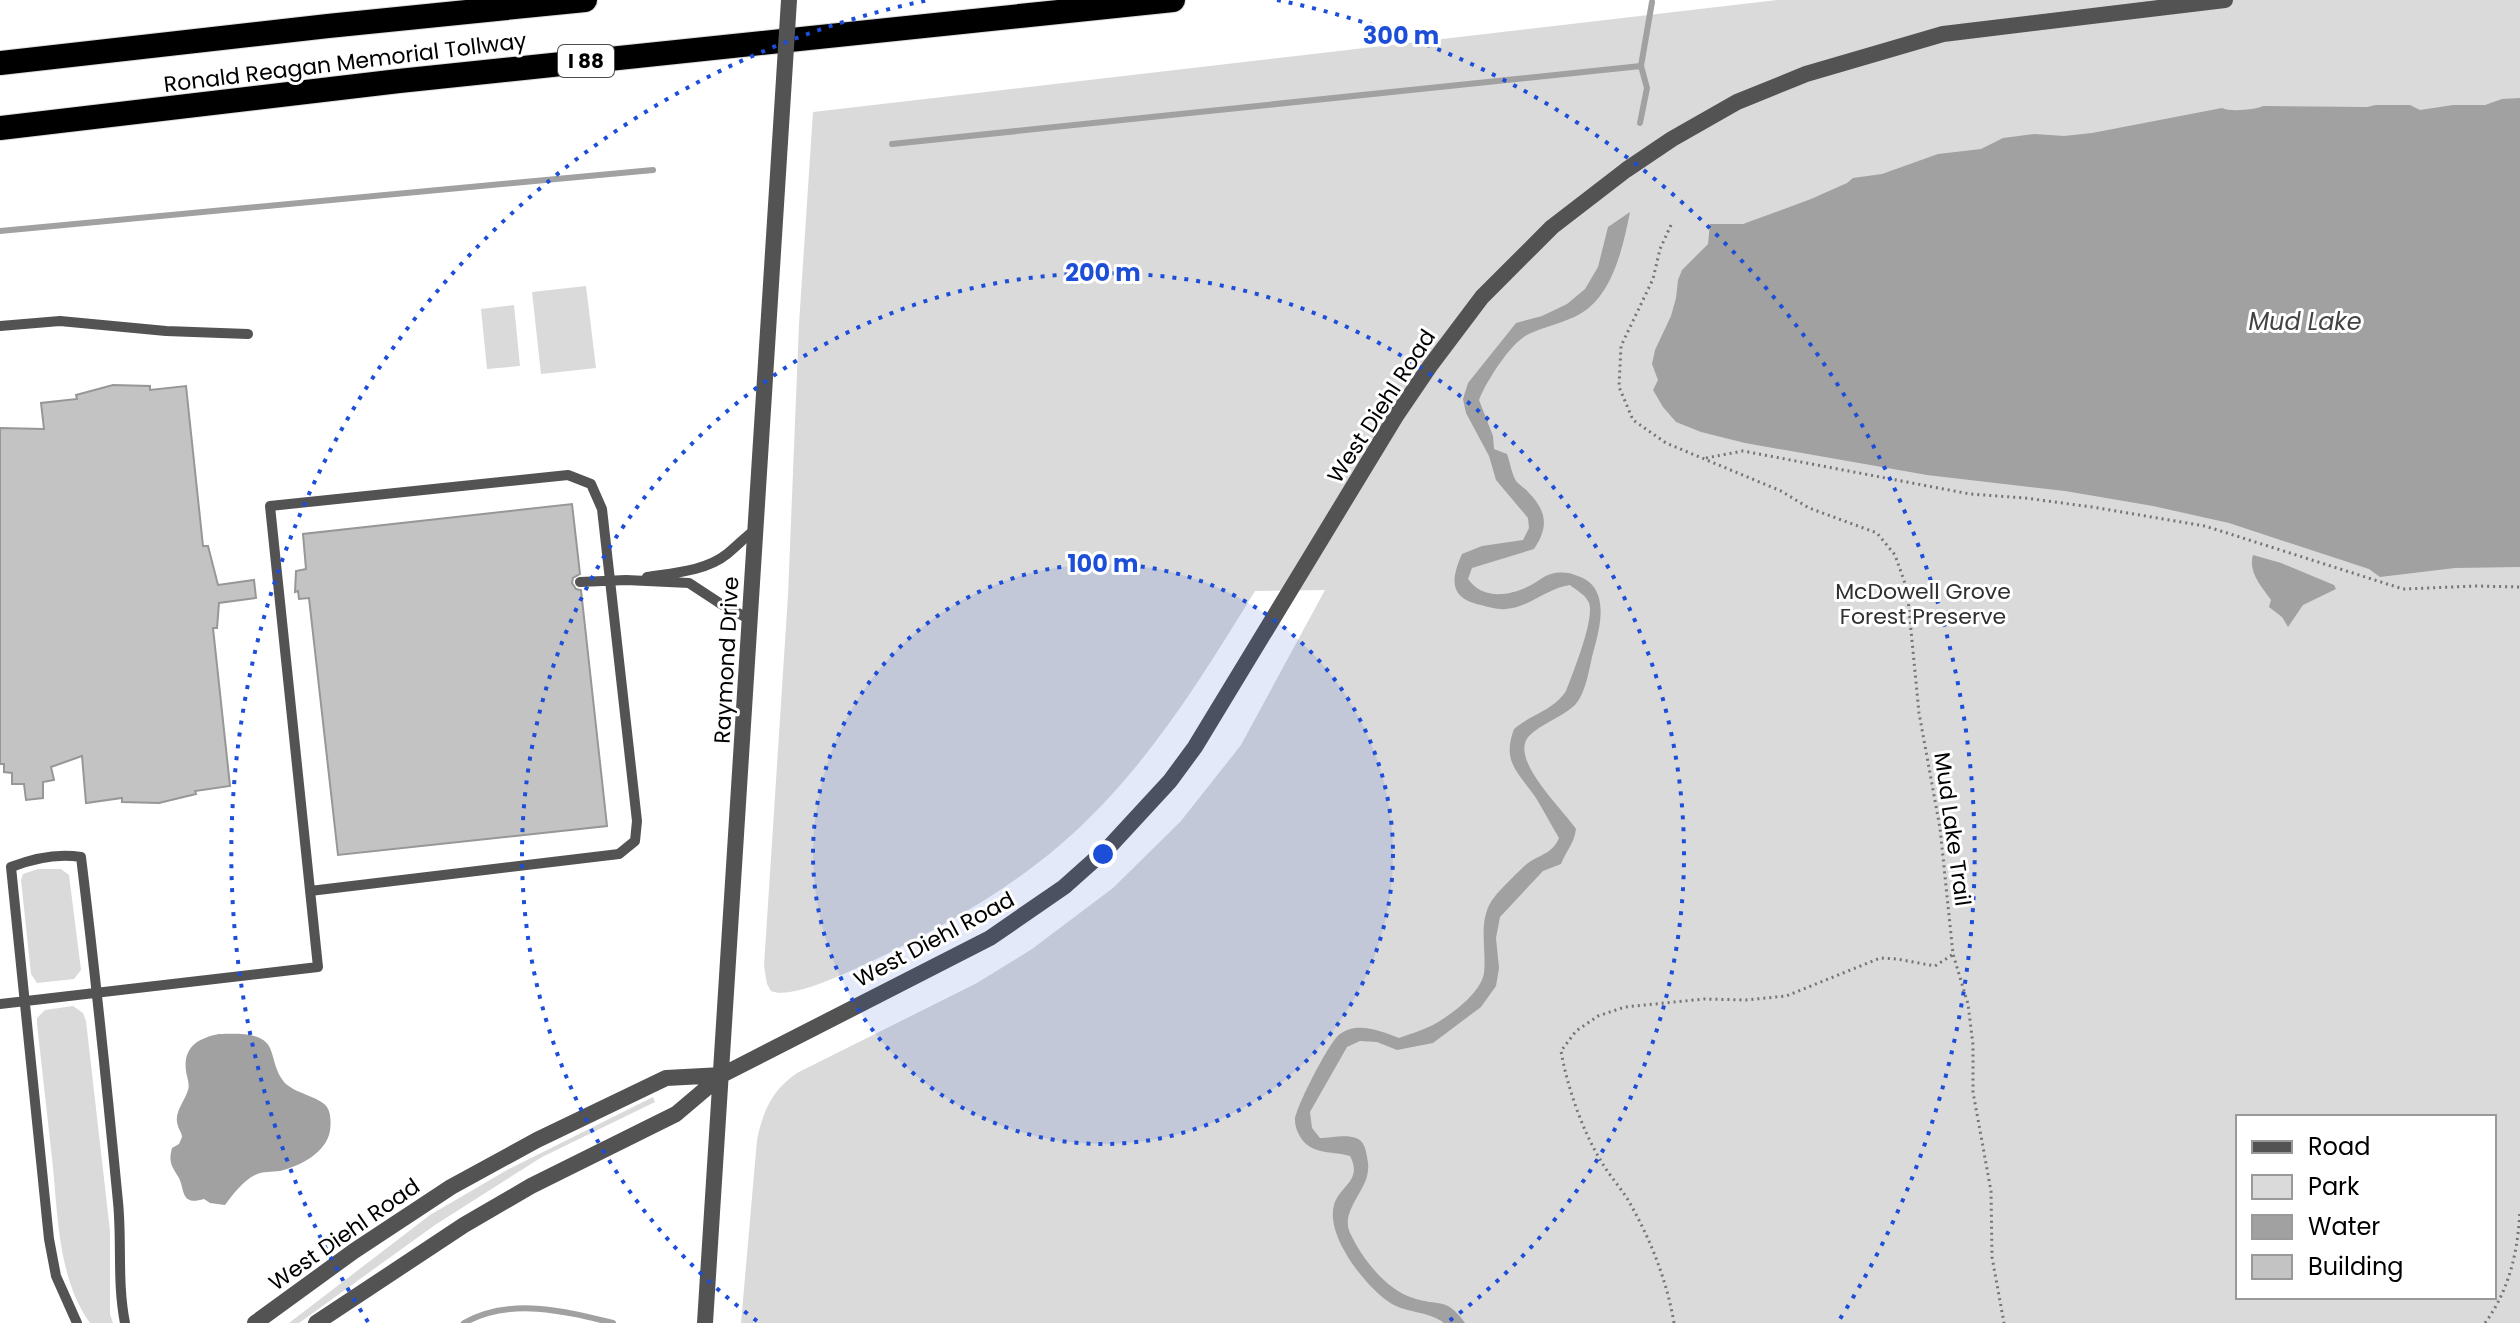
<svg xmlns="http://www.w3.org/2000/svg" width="2520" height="1323" font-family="Poppins,sans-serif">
<rect width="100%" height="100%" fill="#fff"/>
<path fill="#dadada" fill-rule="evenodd" d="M1777,0H2520V1323H741L757,1140C763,1111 772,1090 797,1073L977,983L1032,949L1113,888L1181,821L1241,745L1325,590L1255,591C1199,682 1142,775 1060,845C1003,894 935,931 868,963C848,972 791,1000 771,991L767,984L764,966L788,595L799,324L813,112ZM2238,1117H2494V1297H2238Z
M586,286L596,368L541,374L532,292Z
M514,305L520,366L487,369L481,309Z
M38,869H61L69,875L81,970L74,979L37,983L31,974L21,880L23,874Z
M73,1006L83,1013L86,1021L110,1231V1314L113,1323H90C57,1277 58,1213 52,1158C47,1114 42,1069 37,1024V1018L45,1010Z
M653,1097L655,1102L542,1157L435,1225L299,1323H289L430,1215L507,1170Z"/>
<path fill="#a1a1a1" d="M2520,98V567L2455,568L2380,577L2369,569L2229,523L2153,506L2065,491L1927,475L1745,443L1701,432L1676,422L1663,407L1653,390L1658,380L1652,364L1655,350L1671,316L1676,298L1678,280L1682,270L1708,244L1710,224H1743L1811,199L1847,183L1853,178L1882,174L1938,154L1981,149L2003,138L2034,134L2064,136L2092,133L2222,108C2230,112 2254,110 2263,106L2367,107L2376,105H2410L2420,110L2453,105H2485L2502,99Z
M1630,212C1624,242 1616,280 1594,303C1576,322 1549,324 1527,335C1510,344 1486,382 1479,400L1493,436L1494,449L1507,454C1510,462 1511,471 1515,479C1517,484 1524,487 1528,492C1547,511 1549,527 1534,549L1472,568L1468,579C1483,600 1509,596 1529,586C1536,583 1543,576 1551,574C1558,572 1567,572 1575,575C1611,585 1601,625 1593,653C1589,669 1586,693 1575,705C1561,718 1542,723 1529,736C1508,759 1564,810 1576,829C1574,844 1566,851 1561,864L1543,871L1500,917L1496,938L1499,968L1496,986L1481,1007L1433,1043L1397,1050L1377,1042L1360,1041L1347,1047L1310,1112L1312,1128L1320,1138C1330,1138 1346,1134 1356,1138C1362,1140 1365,1146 1366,1152C1367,1157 1369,1165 1368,1170C1367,1191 1340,1211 1350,1233C1362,1258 1385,1289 1413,1298C1439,1307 1446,1296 1465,1323H1444C1431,1312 1408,1313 1392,1304C1367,1289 1325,1236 1334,1205C1340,1185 1363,1181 1350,1156C1334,1151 1317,1155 1304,1142C1299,1136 1295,1128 1295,1120C1295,1109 1330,1040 1340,1034C1357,1021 1381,1031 1399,1038C1410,1034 1423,1030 1433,1025C1451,1015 1481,993 1484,973C1487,946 1476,918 1496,895C1502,888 1525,864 1531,861C1543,854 1553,852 1559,838C1551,825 1544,811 1536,798C1520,774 1501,763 1514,729C1531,714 1553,711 1566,691C1572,675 1595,619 1589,603C1586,595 1576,590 1570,585C1547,588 1528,608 1506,609C1498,610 1489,607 1481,605C1450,598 1450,581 1462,554L1482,546L1523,540L1529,528L1528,518L1496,480L1489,456L1466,413L1463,399L1468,383L1516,323L1542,316L1567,304L1585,289L1598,267L1608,227Z
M2253,555L2281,563L2334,585L2336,589L2303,605L2288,627L2282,617L2269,607L2271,600C2261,586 2248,572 2253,555Z
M219,1034C234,1034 263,1031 270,1048C275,1060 275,1071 284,1082C295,1094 319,1096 327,1107C331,1113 331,1123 330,1131C326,1153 300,1166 280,1171C272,1172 263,1171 255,1175C243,1181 233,1194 225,1205L210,1203L204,1199C181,1206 185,1191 179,1178C172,1166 168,1163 172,1148L179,1144L182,1137C182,1133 179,1130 178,1126C173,1113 185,1101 188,1090C190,1084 187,1078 186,1071C183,1047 198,1038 219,1034Z"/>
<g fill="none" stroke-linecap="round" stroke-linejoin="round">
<path stroke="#a1a1a1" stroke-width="6" d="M1640,123L1647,88L1641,66L1652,2
M892,144L1641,66
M0,231L653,170
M464,1323C510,1297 565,1311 613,1323"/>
</g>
<path fill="#c3c3c3" stroke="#979797" stroke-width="2" d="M113,385L150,386V390L186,386L203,546H208L218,585L254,580L256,598L219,603L217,628H213L230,786L195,791L196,794L159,803L122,802V798L86,803L82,756L51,767L54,780L43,782V798L26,800L24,784H12V773L4,772V764H0V428L44,429L41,403L77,399L76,395Z
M572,504L580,574L573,578L572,583L576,589L581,590L607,826L338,855L309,598L299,599L298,591L295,592L296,571L306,569L303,534Z"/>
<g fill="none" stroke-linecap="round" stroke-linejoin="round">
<defs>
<path id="motorway" d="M0,63L328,26L585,0
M0,128L399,81L1173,0"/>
</defs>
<use href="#motorway" stroke="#dbdbdb" stroke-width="26"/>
<path stroke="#757575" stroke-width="3" stroke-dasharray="2 4" stroke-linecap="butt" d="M1671,225L1660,249L1653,279L1621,346L1619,387L1633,420L1666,443L1781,491L1809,508L1877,533L1895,555L1907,589L1919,713L1940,828L1953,954L1968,1004L1973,1045V1092L1991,1191L1992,1257L2004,1323
M1706,458L1743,451L1970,494L2025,498L2092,507L2205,526L2403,589L2476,586L2520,587
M1674,1323C1667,1282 1652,1243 1632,1207C1624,1191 1610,1177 1601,1161C1582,1130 1567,1086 1561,1051L1576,1031L1598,1016L1625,1007L1704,999L1746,1000L1786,996L1880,958L1897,959L1935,966L1952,955
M2485,1323C2510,1289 2518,1250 2520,1210"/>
<path stroke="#535353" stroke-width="10" d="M0,326L60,321L166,331L248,334
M647,577C673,573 706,571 727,554C737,546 745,537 756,529
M580,582L626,580L689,583L721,604L751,620
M0,1004L318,967L270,506L568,475L591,484L602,509L637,821L635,841L619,854L310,891
M77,1323L56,1276L49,1239L11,867C34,858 57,853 81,857C95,971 107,1087 118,1202C122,1242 117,1283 125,1323"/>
<path stroke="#535353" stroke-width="16" d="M255,1323L354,1251L451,1187L537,1140L666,1078L722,1075
M316,1323L464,1225L531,1186L676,1114L722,1075L990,938L1064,887L1110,846L1170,781L1195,747L1396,416L1430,366L1482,297L1552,227L1626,170L1672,139L1737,102L1806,74L1943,34L2225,0
M705,1323L780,142"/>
<use href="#motorway" stroke="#000" stroke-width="24"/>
<path stroke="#535353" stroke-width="16" d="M780,142L789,0"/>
</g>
<circle cx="1103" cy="854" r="290" fill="#1d4ed8" fill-opacity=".12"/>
<g fill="none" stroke="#1d4ed8" stroke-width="4" stroke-dasharray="4 8">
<circle cx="1103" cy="854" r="290"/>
<path d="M757 1321A581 581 0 1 1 1449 1321"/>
<path d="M368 1322A871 871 0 0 1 929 0M1277 0A871 871 0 0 1 1838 1322"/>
</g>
<g text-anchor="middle" stroke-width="6" stroke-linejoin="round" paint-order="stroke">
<rect fill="#fff" stroke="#4c4c4c" stroke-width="2" x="558" y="45" width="56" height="32" rx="6"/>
<g font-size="20" font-weight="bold" fill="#000">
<text x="586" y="68">I 88</text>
</g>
<g font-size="22" fill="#000" stroke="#fff">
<text transform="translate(345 62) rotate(-7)" y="8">Ronald Reagan Memorial Tollway</text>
<text transform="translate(1381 406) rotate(-57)" y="8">West Diehl Road</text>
<text transform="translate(726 660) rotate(-87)" y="8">Raymond Drive</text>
<text transform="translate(1953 829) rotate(82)" y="8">Mud Lake Trail</text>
<text transform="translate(934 939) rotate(-28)" y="8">West Diehl Road</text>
<text transform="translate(344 1234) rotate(-35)" y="8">West Diehl Road</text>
</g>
<g font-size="22" fill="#313131" stroke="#fff">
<text x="1923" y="599">McDowell Grove<tspan x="1923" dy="25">Forest Preserve</tspan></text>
</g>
<g font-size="24" font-style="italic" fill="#424242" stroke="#fff">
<text x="2305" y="330">Mud Lake</text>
</g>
</g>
<circle cx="1103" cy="854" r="12" fill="#1d4ed8" stroke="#fff" stroke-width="4"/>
<g font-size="24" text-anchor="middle" font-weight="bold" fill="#1d4ed8" stroke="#fff" stroke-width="6" stroke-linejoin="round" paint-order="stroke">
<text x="1401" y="44">300 m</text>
<text x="1103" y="281">200 m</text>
<text x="1103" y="572">100 m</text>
</g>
<rect x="2236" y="1115" width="260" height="184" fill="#ffffff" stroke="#999999" stroke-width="2"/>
<rect x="2252" y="1141" width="40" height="12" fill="#535353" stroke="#999999" stroke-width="2"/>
<text x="2308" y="1155" font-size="24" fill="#000000">Road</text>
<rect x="2252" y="1175" width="40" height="24" fill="#dadada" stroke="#999999" stroke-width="2"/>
<text x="2308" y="1195" font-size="24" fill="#000000">Park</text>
<rect x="2252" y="1215" width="40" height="24" fill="#a1a1a1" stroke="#999999" stroke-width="2"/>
<text x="2308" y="1235" font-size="24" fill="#000000">Water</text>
<rect x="2252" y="1255" width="40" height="24" fill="#c3c3c3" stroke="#999999" stroke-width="2"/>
<text x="2308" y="1275" font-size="24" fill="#000000">Building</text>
</svg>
